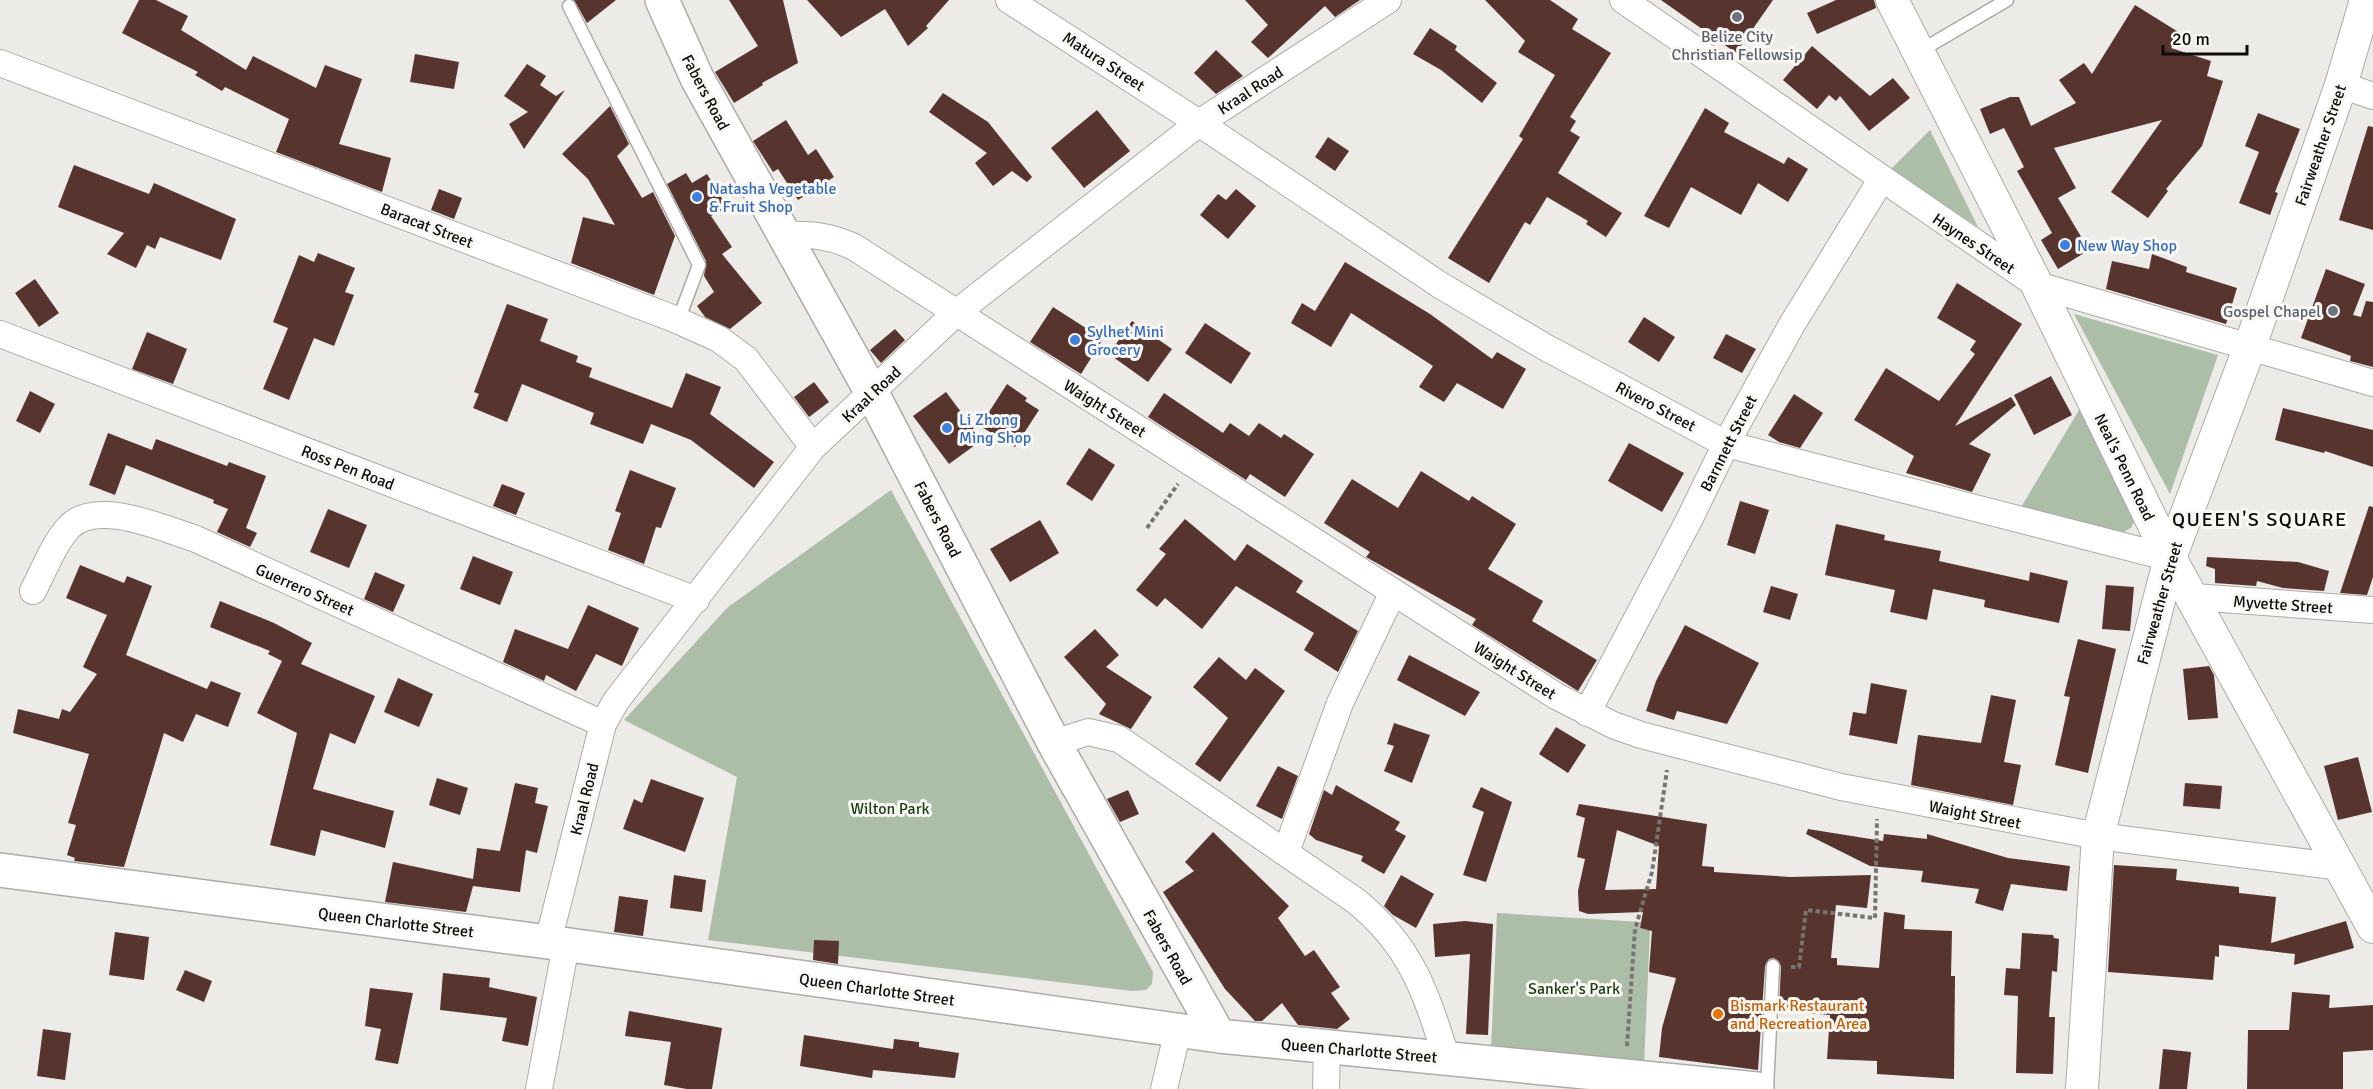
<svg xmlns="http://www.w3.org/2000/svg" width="2373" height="1089" font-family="Signika,sans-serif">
<rect width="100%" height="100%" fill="#ecebe7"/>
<path fill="#acbea8" d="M1930,130L1978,227L1890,170Z
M2074,314L2218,355L2170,494Z
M2082,405L2137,516L2131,528L2120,534L2020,509Z
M891,490L1153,972L1152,984L1146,990L1132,991L708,940L737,777L624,720L728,607Z
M1497,913L1641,922L1640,928L1650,930L1644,1065L1491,1050Z"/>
<path fill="#57352e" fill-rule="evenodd" d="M139,0H156L188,16L181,30L246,70L253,56L316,88L325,65L362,79L339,144L391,158L382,192L276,152L289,119L225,87L222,91L195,75L198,72L122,33Z
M574,0H616L587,23Z
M729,0H783L798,63L762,83L763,85L734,103L715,72L758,46Z
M807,0H949L926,26L928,28L908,46L885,9L841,37Z
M1245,0H1360L1335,17L1325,6L1268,58L1251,42L1268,25Z
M1485,0H1550L1578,19L1572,29L1611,53L1570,117L1576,121L1570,131L1580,137L1558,173L1622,213L1606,237L1586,224L1588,221L1547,197L1530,225L1525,222L1489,283L1448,258L1523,139L1519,136L1555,75L1518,52L1525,41Z
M1661,0H1773L1736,53Z
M1836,0H1874L1876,8L1817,34L1807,13Z
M2135,5L2180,33L2171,48L2211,61L2207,76L2223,81L2202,146L2166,189L2168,191L2148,218L2111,192L2162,120L2054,148L2076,188L2058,198L2089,250L2058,269L2041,240L2052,233L2017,171L2024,167L2004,128L1990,134L1980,109L2010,97H2019L2031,126L2076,103L2059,80L2084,63L2092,74Z
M1430,28L1457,46L1455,50L1497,83L1482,103L1441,70L1413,54Z
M1812,46L1870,96L1893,78L1910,98L1869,131L1840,96L1836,101L1829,95L1817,109L1783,80Z
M1216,50L1243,76L1216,94L1194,73Z
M415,54L459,62L454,89L410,82Z
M527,64L546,76L540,85L556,96L565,90L524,149L509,124L528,112L504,96Z
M943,93L988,122L1032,177L1027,182L1012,171L993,186L975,163L987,153L929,112Z
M610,106L629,144L617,156L642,198L653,192L675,236L654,295L571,263L583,217L615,225L588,179L562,154Z
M1705,108L1729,123L1724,132L1784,164L1788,157L1808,169L1788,202L1758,183L1741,215L1691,187L1669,228L1644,216Z
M1097,110L1130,151L1084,188L1051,148Z
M2258,113L2300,129L2275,192L2278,193L2270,215L2239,203L2259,152L2245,146Z
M786,120L808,155L816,149L834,177L798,200L778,169L773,172L753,141Z
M2368,126L2373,127V230L2339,220Z
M1328,137L1349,151L1335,171L1315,157Z
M74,165L149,194L154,183L236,219L221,260L160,237L155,249L147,245L136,268L107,254L124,233L58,207Z
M686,173L692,183L707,174L727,207L711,216L732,247L722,254L762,303L730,329L705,317L697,306L714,292L704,276L706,261L667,184Z
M439,189L462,198L454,219L431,210Z
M1236,189L1256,206L1228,239L1200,215L1218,194L1226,200Z
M318,253L355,268L345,292L354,295L334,346L314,338L289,400L263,389L288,328L273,322L299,255L314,262Z
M2152,254L2187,267L2186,272L2237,288L2226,324L2106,289L2112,261L2149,269Z
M1345,262L1430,314L1492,359L1497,352L1526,369L1503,409L1457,383L1444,402L1419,387L1433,366L1351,313L1331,347L1291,323L1302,303L1315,311Z
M2326,269L2365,284L2353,315L2361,317L2366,301L2373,302V367L2350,361L2351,356L2301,338Z
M35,279L59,313L39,327L15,293Z
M1957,283L2022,324L1955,426L2011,397L2016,405L1969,444L1991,454L1972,492L1906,473L1914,456L1854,420L1886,368L1939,401L1975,354L1970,350L1976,341L1937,318Z
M507,304L548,319L540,341L578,356L576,362L592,368L589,377L672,408L686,373L721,387L710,414L774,462L754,488L691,440L651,424L643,444L590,424L594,413L522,384L507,422L473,408L479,394L474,392Z
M1053,307L1103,339L1081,374L1030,342Z
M1644,317L1675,337L1659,362L1628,342Z
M1132,321L1172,349L1148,382L1109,354Z
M1205,323L1251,353L1231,384L1185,353Z
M895,329L905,340L881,363L870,350Z
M147,332L187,349L173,384L132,369Z
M1726,334L1756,349L1742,373L1713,358Z
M2051,376L2072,415L2034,435L2014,395Z
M814,382L829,402L809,417L794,397Z
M1007,384L1027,398L1025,401L1039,410L1015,447L980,426Z
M30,391L55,404L40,433L16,421Z
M946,392L982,440L949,464L913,416Z
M1164,393L1223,433L1230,423L1249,436L1259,423L1281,438L1284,434L1314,454L1285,497L1250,474L1246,480L1148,417Z
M1794,394L1823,413L1800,448L1779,442L1768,435Z
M2283,408L2373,430V467L2325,451L2324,453L2275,440Z
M108,433L152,450L156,439L227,466L229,462L266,476L246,528L257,533L250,547L217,532L228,509L213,503L214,500L126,465L115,495L89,485Z
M1629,443L1684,473L1662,512L1608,481Z
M1089,448L1115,465L1092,501L1066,484Z
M630,470L676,488L661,528L656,527L644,564L608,550L621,513L615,511Z
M1421,471L1469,501L1472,496L1516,524L1488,569L1543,601L1532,621L1597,660L1578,691L1472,625L1476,619L1366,557L1370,552L1324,523L1352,479L1398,508Z
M502,484L525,493L516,515L493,506Z
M1740,501L1769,510L1755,554L1727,545Z
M2369,506L2373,507V577L2367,595L2340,593Z
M328,509L367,525L349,568L310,552Z
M1185,519L1235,561L1247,544L1303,581L1296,592L1358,631L1338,672L1304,650L1314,633L1236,586L1202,629L1165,598L1157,607L1136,590L1166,554L1159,549Z
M1040,520L1059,553L1010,582L990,549Z
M1836,524L1885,535L1884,540L1941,551L1939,561L2029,581L2030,572L2068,581L2059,623L1984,607L1985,600L1933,589L1927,620L1890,612L1895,590L1825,575Z
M473,556L513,572L500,605L460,589Z
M2207,557L2298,562L2329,571L2324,591L2283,588L2257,581L2256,586L2215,583V569L2206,566Z
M80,565L124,583L127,576L152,586L126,655L207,689L211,681L241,693L228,727L196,714L183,742L164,733L124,867L74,861L75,858L67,855L76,825L68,823L89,754L13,733L18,709L59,719L62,709L70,712L97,674L83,667L107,615L66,598Z
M375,572L405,585L393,612L364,599Z
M2106,585L2134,587L2130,631L2102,629Z
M1771,586L1798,594L1790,620L1763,612Z
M220,601L274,623L312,643L301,664L375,696L355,744L330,733L313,789L394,811L385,848L321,830L315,856L270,845L297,733L257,713L282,661L268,654L270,651L210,627Z
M588,605L639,628L622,666L596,654L576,691L546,675L544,681L503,662L515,629L568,649Z
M1685,625L1759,663L1727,724L1677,711L1674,720L1646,711L1656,681Z
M1095,629L1119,655L1106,667L1152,697L1131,729L1099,714L1106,704L1064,657Z
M2078,639L2116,649L2088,773L2055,765L2070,697L2064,696Z
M1409,655L1480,692L1465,716L1397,680Z
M1219,657L1246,680L1255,668L1285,691L1220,782L1195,764L1228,718L1193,687Z
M2209,666L2214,675L2218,718L2188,720L2183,669Z
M398,678L433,694L419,727L384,712Z
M1871,683L1907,690L1897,744L1849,735L1853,712L1866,714Z
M1991,695L2016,700L2004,762L2021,765L2013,805L1911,785L1918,735L1981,743Z
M1394,723L1430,735L1412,783L1384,771L1394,746L1387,744Z
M1556,727L1586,745L1568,773L1539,754Z
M2358,757L2372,812L2338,820L2324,766Z
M1278,766L1298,776L1282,819L1256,806Z
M437,778L468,788L460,815L429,805Z
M651,779L704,798L685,852L623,829L634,799L642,803Z
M515,783L538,788L535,803L548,806L537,853L526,850L520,892L473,886L466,912L385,902L393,862L473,879L477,848L500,851Z
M2185,783L2222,786L2220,809L2183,806Z
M1336,785L1400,822L1395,830L1406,836L1384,874L1361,861L1363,856L1316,840L1309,834L1324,790L1332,795Z
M1481,787L1512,802L1486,882L1463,875L1484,812L1472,807Z
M1128,790L1139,814L1120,822L1107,799Z
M1579,804L1707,824L1702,866L1714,867V872L1790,877L1871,875L1867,908L1836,905L1831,958H1837V965L1879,968L1884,912L1905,915L1904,929L1952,931L1951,976H1955L1954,1079L1877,1074V1061L1827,1059L1830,1015L1779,1010L1781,966L1774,958L1769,959L1765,966L1758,1070L1659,1057L1662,1028L1676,978L1649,972L1652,931L1640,928L1643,912L1588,914L1579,911L1578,891L1585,859L1577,857L1585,818L1576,815ZM1617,830L1659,846L1656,889L1605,890Z
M1808,829L1883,841L1884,834L1927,839V834L2008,858L2070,866L2067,891L2011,884L2003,911L1975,903L1979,889L1921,882L1923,871L1870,866L1806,834Z
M1213,832L1289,906L1278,918L1305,956L1314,950L1340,987L1331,993L1350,1019L1337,1029L1298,1025L1282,1003L1262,1021H1255L1225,989L1163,892L1194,871L1185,862Z
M2114,865L2177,869L2176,880L2239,887V893L2276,897L2271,943L2346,921L2354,948L2294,965L2295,954L2219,945V957L2215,956L2213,980L2108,972Z
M674,875L706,880L702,912L670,908Z
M1401,875L1434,894L1416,928L1393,915L1384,906Z
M619,896L648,900L643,936L614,932Z
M1465,921L1493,924L1488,1035L1466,1034L1470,954L1435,957L1433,924Z
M115,932L149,937L144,980L109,975Z
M2022,933L2053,935L2054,938L2059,939L2057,972L2052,971L2049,1017H2055L2053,1074L2016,1073L2018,996L2004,995L2006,968L2020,969Z
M814,940L839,941L838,964L813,960Z
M185,970L212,981L204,1002L176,990Z
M443,973L490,978L489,987L537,997L528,1046L502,1041L507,1018L440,1010Z
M370,988L413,993L398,1064L375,1060L381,1029L365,1026Z
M2292,992L2330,995L2329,1008L2373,1005V1050L2343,1052V1089H2247L2248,1030H2289Z
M629,1011L722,1028L712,1089H687L664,1085L671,1042L625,1036Z
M43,1029L71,1033L65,1080L37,1076Z
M804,1035L893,1049L894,1039L919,1042V1047L959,1053L955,1078L873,1070L872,1078L800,1066Z
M2163,1049L2191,1052L2187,1089H2159Z"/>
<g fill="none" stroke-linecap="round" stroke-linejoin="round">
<defs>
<path id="service" d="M569,6L699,265L678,321
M1920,51L2007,0
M1767,1089L1773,966"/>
<path id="minor" d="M1009,0L1199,123L1440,285L1545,347L1726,444L2170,558
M1623,0L2037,285L2373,383
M0,63L672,318L719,339L746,359L813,447
M2341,85L2373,96
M786,235C811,234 831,236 854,247L1556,696L1613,725L1641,735L1841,787L2098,836L2341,867
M0,334L696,600
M33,591C44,570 53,545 69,527C97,498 164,529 196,539L603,724
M2194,597L2373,610
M1587,713L1689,520L1726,444L1791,326L1881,180
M1054,743L1088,732L1119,739L1356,901C1410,945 1427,993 1446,1057
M1286,852L1340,703L1393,592
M548,942L603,724L616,701L813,447L956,313L1199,123L1388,0
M539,1089L566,945
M1164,1089L1178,1030
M1326,1089L1327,1048"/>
<path id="tertiary" d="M1892,0L2037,285L2170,558L2373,927
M2082,1089L2098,836L2170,558L2249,349L2341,85L2366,0"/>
<path id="secondary" d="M662,0L697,78L872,393L1054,743L1219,1036
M0,870L548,942L1219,1036L1757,1089"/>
</defs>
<use href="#service" stroke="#adaba7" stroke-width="15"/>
<use href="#minor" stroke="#adaba7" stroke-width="28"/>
<use href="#tertiary" stroke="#adaba7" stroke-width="34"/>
<use href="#secondary" stroke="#adaba7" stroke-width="36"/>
<path stroke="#767572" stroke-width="4" stroke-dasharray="4.5 3" stroke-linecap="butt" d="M1147,528L1178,484
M1791,967H1799L1806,910L1875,918L1877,819
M1627,1046L1635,929L1652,872L1667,770"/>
<use href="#service" stroke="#fff" stroke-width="12"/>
<use href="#minor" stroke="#fff" stroke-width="26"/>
<use href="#tertiary" stroke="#fff" stroke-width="32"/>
<use href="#secondary" stroke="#fff" stroke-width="33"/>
</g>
<g fill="#6b7280" stroke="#faf8f4" stroke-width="2">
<circle cx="1737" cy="17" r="6"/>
<circle cx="2333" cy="311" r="6"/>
</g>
<g fill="#3f7fe0" stroke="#faf8f4" stroke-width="2">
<circle cx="697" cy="197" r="6"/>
<circle cx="2065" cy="245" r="6"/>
<circle cx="1075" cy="340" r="6"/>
<circle cx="947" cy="428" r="6"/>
</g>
<circle fill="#e8710a" stroke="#faf8f4" stroke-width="2" cx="1718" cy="1014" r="6"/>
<g text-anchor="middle" stroke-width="6" stroke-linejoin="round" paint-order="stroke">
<g font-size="16" fill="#5b616d" stroke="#faf8f4">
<text x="1737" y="42">Belize City<tspan x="1737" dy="18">Christian Fellowsip</tspan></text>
<text x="2321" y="317" text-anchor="end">Gospel Chapel</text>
</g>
<g font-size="16" fill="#0e0d0c" stroke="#faf8f4">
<text transform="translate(1104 61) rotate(33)" y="6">Matura Street</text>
<text transform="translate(1250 90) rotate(-33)" y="6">Kraal Road</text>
<text transform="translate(706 92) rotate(62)" y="6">Fabers Road</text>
<text transform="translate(2320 145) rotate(-71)" y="6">Fairweather Street</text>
<text transform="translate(427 225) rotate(21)" y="6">Baracat Street</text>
<text transform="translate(1974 243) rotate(34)" y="6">Haynes Street</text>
<text transform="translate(871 394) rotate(-43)" y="6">Kraal Road</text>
<text transform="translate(1656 406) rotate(28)" y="6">Rivero Street</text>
<text transform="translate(1105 408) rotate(32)" y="6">Waight Street</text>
<text transform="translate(1728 443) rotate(-63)" y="6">Barnnett Street</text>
<text transform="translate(348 467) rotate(21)" y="6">Ross Pen Road</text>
<text transform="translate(2125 467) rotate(64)" y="6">Neal's Penn Road</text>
<text transform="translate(938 519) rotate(63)" y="6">Fabers Road</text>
<text transform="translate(305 589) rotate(24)" y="6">Guerrero Street</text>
<text transform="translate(2159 603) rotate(-74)" y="6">Fairweather Street</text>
<text transform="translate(2283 604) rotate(4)" y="6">Myvette Street</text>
<text transform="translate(1515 670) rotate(32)" y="6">Waight Street</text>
<text transform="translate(584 799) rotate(-76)" y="6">Kraal Road</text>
<text transform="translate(1975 814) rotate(11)" y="6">Waight Street</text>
<text transform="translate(396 922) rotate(7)" y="6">Queen Charlotte Street</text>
<text transform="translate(1168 947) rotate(61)" y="6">Fabers Road</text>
<text transform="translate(877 989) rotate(8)" y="6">Queen Charlotte Street</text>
<text transform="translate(1359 1050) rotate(5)" y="6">Queen Charlotte Street</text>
</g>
<g font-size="16" fill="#366cbe" stroke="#faf8f4" text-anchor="start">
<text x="709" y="194">Natasha Vegetable<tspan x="709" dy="18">&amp; Fruit Shop</tspan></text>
<text x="2077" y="251">New Way Shop</text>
<text x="1087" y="337">Sylhet Mini<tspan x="1087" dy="18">Grocery</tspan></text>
<text x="959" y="425">Li Zhong<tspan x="959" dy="18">Ming Shop</tspan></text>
</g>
<g font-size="16" fill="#193e13" stroke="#faf8f4">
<text x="890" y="814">Wilton Park</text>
<text x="1574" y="994">Sanker's Park</text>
</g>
<g font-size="16" fill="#c56008" stroke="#faf8f4" text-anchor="start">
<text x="1730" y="1011">Bismark Restaurant<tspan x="1730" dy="18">and Recreation Area</tspan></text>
</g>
<g font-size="20" letter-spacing="1.5" fill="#0e0d0c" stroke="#faf8f4">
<text x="2260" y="526">QUEEN'S SQUARE</text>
</g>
</g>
<path d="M2163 45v9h84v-9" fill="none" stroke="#0e0d0c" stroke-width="3"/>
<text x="2172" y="45" font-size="18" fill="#0e0d0c" stroke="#faf8f4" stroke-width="4.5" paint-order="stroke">20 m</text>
</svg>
